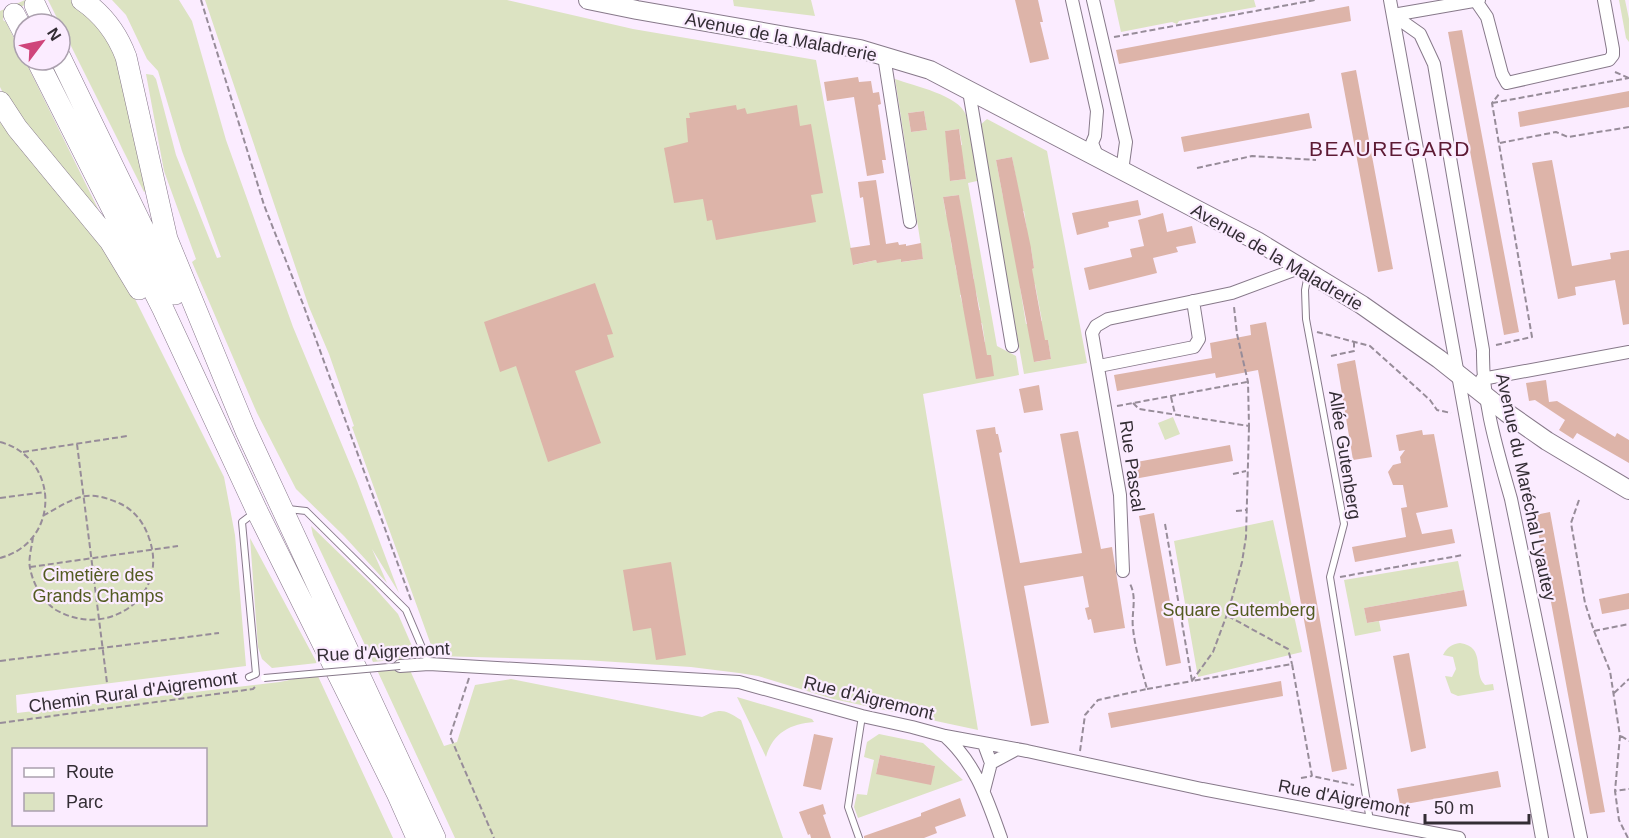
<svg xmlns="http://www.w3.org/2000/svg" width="1629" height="838" font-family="Helvetica,sans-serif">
<rect width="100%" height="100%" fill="#fbecff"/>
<path fill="#dce3c2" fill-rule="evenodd" d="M25,0H35L4,15L3,20L6,22L104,221L4,95L0,87V11Z
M48,0H72L79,5L115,48L146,191L144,192Z
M112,0H179L192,21L226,140L293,327L357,481L399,593L372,549L387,583L344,536L296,489L257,413L192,262L196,259L164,171L146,74L153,75L156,79L176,155L217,258L221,257L182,151L158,71L147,59L126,15Z
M205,0H507L633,29L816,60L854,265L876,260L877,262L901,259L902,262L923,259L895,79C914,86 959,95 966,115C972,133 974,162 977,181L968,183L997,346L1016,356L1019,375L923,394L978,730L833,699L758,676L739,673L691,667L585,660L435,656L352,427L354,426L329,354L309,307ZM924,111L927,130L911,132L908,113ZM959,129L962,145L948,147L945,131ZM963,160L966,179L951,181L948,162ZM959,195L961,212L946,215L943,197ZM964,227L967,245L952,248L949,230ZM970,261L974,279L959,282L955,265ZM976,292L980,310L965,313L960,295ZM982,323L985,342L970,344L967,326Z
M733,0H811L815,16L734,6Z
M1114,0H1254L1256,7L1179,21L1177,24L1172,22L1121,32Z
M1619,0H1625L1629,19V42L1626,38Z
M987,119L1047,151L1087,363L1024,374L979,126ZM1012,157L1019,194L1003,197L996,160ZM1024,211L1027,231L1008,214ZM1031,248L1034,268L1018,271ZM1035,284L1042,321L1026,324L1020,287ZM1048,340L1051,359L1035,362H1034Z
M0,122L116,261L224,477L235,535L246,666L16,695L17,713L280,682L317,674L393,838H0ZM14,750H206V824H14Z
M1173,417L1180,434L1165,440L1158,423Z
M1273,520L1302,652L1198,677L1174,541Z
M311,526L373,586L398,614L412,646L402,659L373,662L313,535Z
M250,538L317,663L272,668L262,659L258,647Z
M1458,561L1464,590L1364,608L1367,623L1379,621L1381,631L1355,636L1344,580Z
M1460,643C1487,647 1472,673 1485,685L1493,684L1494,690L1458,696L1451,693L1445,676L1452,677L1456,669L1453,657L1443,655C1447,647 1452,644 1460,643Z
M409,668L444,746L457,742L475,685L511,679L702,717C720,708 724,709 741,720L783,838H455L377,670Z
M737,697L812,719L814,722C791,724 773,732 766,757Z
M879,734L923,743L963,780L858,818L854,807L857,794L867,795L874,760L864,757L867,742ZM880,755L935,766L876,774Z"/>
<path fill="#ddb4a9" d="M1015,0H1038L1043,22H1040L1049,59L1030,63Z
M1349,6L1351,21L1119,64L1116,50Z
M1462,30L1519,332L1504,335L1448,32Z
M1356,70L1393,269L1378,272L1341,73Z
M858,77L859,82L871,81L873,93L879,92L881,104L878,105L886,160H882L884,173L867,176L854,97L827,101L824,82Z
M1629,91V107L1520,127L1518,112Z
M736,105L737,110L745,108L747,114L797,105L800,126L811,124L823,193L811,195L816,222L716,240L712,220L707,221L703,199L674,203L664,148L688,142L686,118H690L689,113Z
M924,111L927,130L911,132L908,113Z
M1309,113L1312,128L1184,152L1181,137Z
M959,129L966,179L950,181L945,131Z
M1012,157L1031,248L1034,268L1032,269L1045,340H1048L1051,359L1034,362L996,160Z
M1552,160L1572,266L1611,259L1610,253L1629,250V324L1623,325L1615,280L1575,287L1576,295L1558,299L1532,163Z
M876,180L886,244L898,242L899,245L906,244V246L921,243L923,259L901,262V259L877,263L876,260L853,265L850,248L870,245L863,197L860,198L858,182Z
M959,195L987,355H991L994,376L976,379L943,197Z
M1138,200L1141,215L1108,222L1109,227L1077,235L1072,213Z
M1163,213L1167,232L1192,226L1196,243L1176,247L1178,252L1153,258L1157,273L1089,290L1084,268L1132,257L1130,249L1144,246L1138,220Z
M595,283L613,334L607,335L614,357L575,371L601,443L548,462L516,366L500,372L484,322Z
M1266,322L1347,769L1332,772L1258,370L1216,378L1215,373L1117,391L1114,375L1212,358L1210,343L1251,335L1250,325Z
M1355,360L1372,457L1353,460L1337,364Z
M1546,380L1549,402L1557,401L1615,437L1617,433L1629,440V463L1577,433L1573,439L1559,430L1565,420L1535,400L1529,401L1526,383Z
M1039,385L1043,410L1024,413L1019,389Z
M995,427L996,434H998L1002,452L999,453L1020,563L1082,553L1060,434L1078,431L1101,549L1112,547L1125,628L1094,633L1091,619L1088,620L1085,608L1089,607L1083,576L1024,586L1049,723L1031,726L976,430Z
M1422,430L1423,435L1434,434L1448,507L1416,513L1422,534L1452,529L1455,543L1355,562L1352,547L1406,537L1401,508L1407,507L1403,485H1393L1388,472L1393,465L1401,463L1400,457L1405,450L1399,451L1396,435Z
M1230,445L1233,461L1134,479L1131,463Z
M1550,512L1605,812L1590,814L1535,515Z
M1154,513L1181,663L1166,666L1139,516Z
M671,562L686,655L656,660L651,628L633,631L623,570Z
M1464,590L1467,606L1367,623L1364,608Z
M1629,593V609L1602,614L1599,599Z
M1409,653L1426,748L1411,752L1393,656Z
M1281,681L1283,696L1111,728L1108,713Z
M814,734L833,738L821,790L803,786Z
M880,755L935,766L931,785L876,774Z
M1498,771L1501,787L1400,805L1397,789Z
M960,798L966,816L935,827L937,833L924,838H864V836L921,816V813Z
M823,804L826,814L823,815L831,838H811L810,834L808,835L799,812Z"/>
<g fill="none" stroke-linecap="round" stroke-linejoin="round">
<defs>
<path id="service" d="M1308,274L1305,290L1306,319L1344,524L1330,577L1370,821
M288,509L306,511L406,610L429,664
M249,677L256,674L242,522L254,513
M859,838L848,807L862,716"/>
<path id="minor" d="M1072,0L1097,111L1095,136L1092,143L1098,158
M1093,0L1126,142L1122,171
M1390,0L1542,838
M1476,1L1487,17L1502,74L1507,83L1609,60L1613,55V49L1604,0
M1393,15L1420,34L1434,64L1483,350C1482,402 1497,449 1511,499L1581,838
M1393,15L1479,0
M884,56L910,222
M969,91L1012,346
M1099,366L1194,347L1199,339L1193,301
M1482,379L1629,352
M1123,571L1120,495L1092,333L1096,326L1108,319L1232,293L1302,267
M400,666L429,664L739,682L862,716L912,727L945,736L1027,751L1202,789L1459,838
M945,736C976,764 987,799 1001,838
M991,763L1017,749
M984,790L991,763L985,747"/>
<path id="primary" d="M588,0L637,10L860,49L930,70L1257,241L1362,305L1439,359L1507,413L1547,441L1629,490"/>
<path id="motorway" d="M82,0C104,15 117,33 126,57L167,239L246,431L435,838
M35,5L44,24
M14,14L24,33
M60,57L175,294
M37,60L163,309L257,511L397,793L417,838
M0,102L17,128L110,241L139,289"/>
</defs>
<use href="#service" stroke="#87798a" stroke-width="8"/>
<use href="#minor" stroke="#87798a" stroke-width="14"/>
<use href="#primary" stroke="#87798a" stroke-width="20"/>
<use href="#motorway" stroke="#87798a" stroke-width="22"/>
<path stroke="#978c99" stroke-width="2" stroke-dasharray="6 3" stroke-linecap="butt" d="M201,0L264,205L303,304L411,600
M1114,37L1315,0
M1615,72L1629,78
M1492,103L1629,78
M1500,143L1556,132L1568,137L1629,127
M1197,168L1252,156L1316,160
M1317,332L1370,346L1430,400L1437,410L1451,413
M1496,345L1532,337L1492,103L1499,94
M1331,356L1354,351V342
M1171,397L1175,414
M1133,403L1139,409L1249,426L1248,382L1237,334L1234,307
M1117,406L1247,382
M0,442C60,458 61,542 0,558
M77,444L107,683
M23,452L127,436
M1233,474L1246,471
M0,498L45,492
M1579,500L1571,523L1585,603L1594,631L1629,624
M1236,511L1246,510
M1165,524L1192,681L1292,664L1312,776L1354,785
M33,537C32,546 28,559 30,568C33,584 43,602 56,610C108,640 170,596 149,538C144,523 135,511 121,504C110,499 94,493 81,497C69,500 56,509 44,515
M30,567L178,546
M1340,577L1463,555
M1228,616L1288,649L1292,664
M1594,631L1610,671L1620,736L1615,791
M0,661L219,633
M469,678L450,736L494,838
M1147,689L1192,681L1213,652L1229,609L1242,562L1246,537L1249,426
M1614,693L1629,679
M0,723L253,689L256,686
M1621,736L1629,741
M1080,751L1085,715L1098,700L1147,689C1142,670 1135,649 1133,628C1131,612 1138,597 1129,582
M1301,778L1312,776
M1628,838L1619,820L1615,791L1629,789"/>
<use href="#service" stroke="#fff" stroke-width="6"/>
<use href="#minor" stroke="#fff" stroke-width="12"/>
<use href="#primary" stroke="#fff" stroke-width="18"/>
<use href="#motorway" stroke="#fff" stroke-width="21"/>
<defs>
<path id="service-bridge" d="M264,678L400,666"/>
</defs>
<use href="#service-bridge" stroke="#87798a" stroke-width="8" stroke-linecap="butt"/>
<use href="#service-bridge" stroke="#fff" stroke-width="6"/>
</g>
<g text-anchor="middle" stroke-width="4.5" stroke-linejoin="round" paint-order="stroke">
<g font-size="18" fill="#332d34" stroke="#fbecff">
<text transform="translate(781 37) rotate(11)" y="6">Avenue de la Maladrerie</text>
<text transform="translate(1277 257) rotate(30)" y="6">Avenue de la Maladrerie</text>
<text transform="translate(1345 455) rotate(81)" y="6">Allée Gutenberg</text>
<text transform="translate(1132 466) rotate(82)" y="6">Rue Pascal</text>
<text transform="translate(1526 487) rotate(78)" y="6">Avenue du Maréchal Lyautey</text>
<text transform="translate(383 652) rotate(-3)" y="6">Rue d'Aigremont</text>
<text transform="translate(133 692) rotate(-8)" y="6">Chemin Rural d'Aigremont</text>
<text transform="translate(869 698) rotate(14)" y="6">Rue d'Aigremont</text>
<text transform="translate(1344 798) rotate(11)" y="6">Rue d'Aigremont</text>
</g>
<g font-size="18" fill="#535b21" stroke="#fbecff">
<text x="98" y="581">Cimetière des<tspan x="98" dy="21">Grands Champs</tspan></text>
<text x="1239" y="616">Square Gutemberg</text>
</g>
<g font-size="21" letter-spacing="1.5" fill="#5d1a34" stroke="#fbecff">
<text x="1390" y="156">BEAUREGARD</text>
</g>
</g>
<rect x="12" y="748" width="195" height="78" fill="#fbecff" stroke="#aba0ae" stroke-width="1.5"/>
<rect x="24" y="768" width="30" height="9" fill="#ffffff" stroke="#aba0ae" stroke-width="1.5"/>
<text x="66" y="778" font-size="18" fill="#332d34">Route</text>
<rect x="24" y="793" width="30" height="18" fill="#dce3c2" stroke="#aba0ae" stroke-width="1.5"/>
<text x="66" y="808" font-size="18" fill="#332d34">Parc</text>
<g transform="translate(42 42) rotate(58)"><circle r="28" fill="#fbecff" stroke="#aba0ae" stroke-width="1.5"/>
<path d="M0-4.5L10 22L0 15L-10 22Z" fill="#cf457b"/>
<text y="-9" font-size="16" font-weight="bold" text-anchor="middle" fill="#332d34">N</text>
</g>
<path d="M1425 814v9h104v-9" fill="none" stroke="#332d34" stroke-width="3"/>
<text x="1434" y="814" font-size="18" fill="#332d34" stroke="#fbecff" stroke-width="4.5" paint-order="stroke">50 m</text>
</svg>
